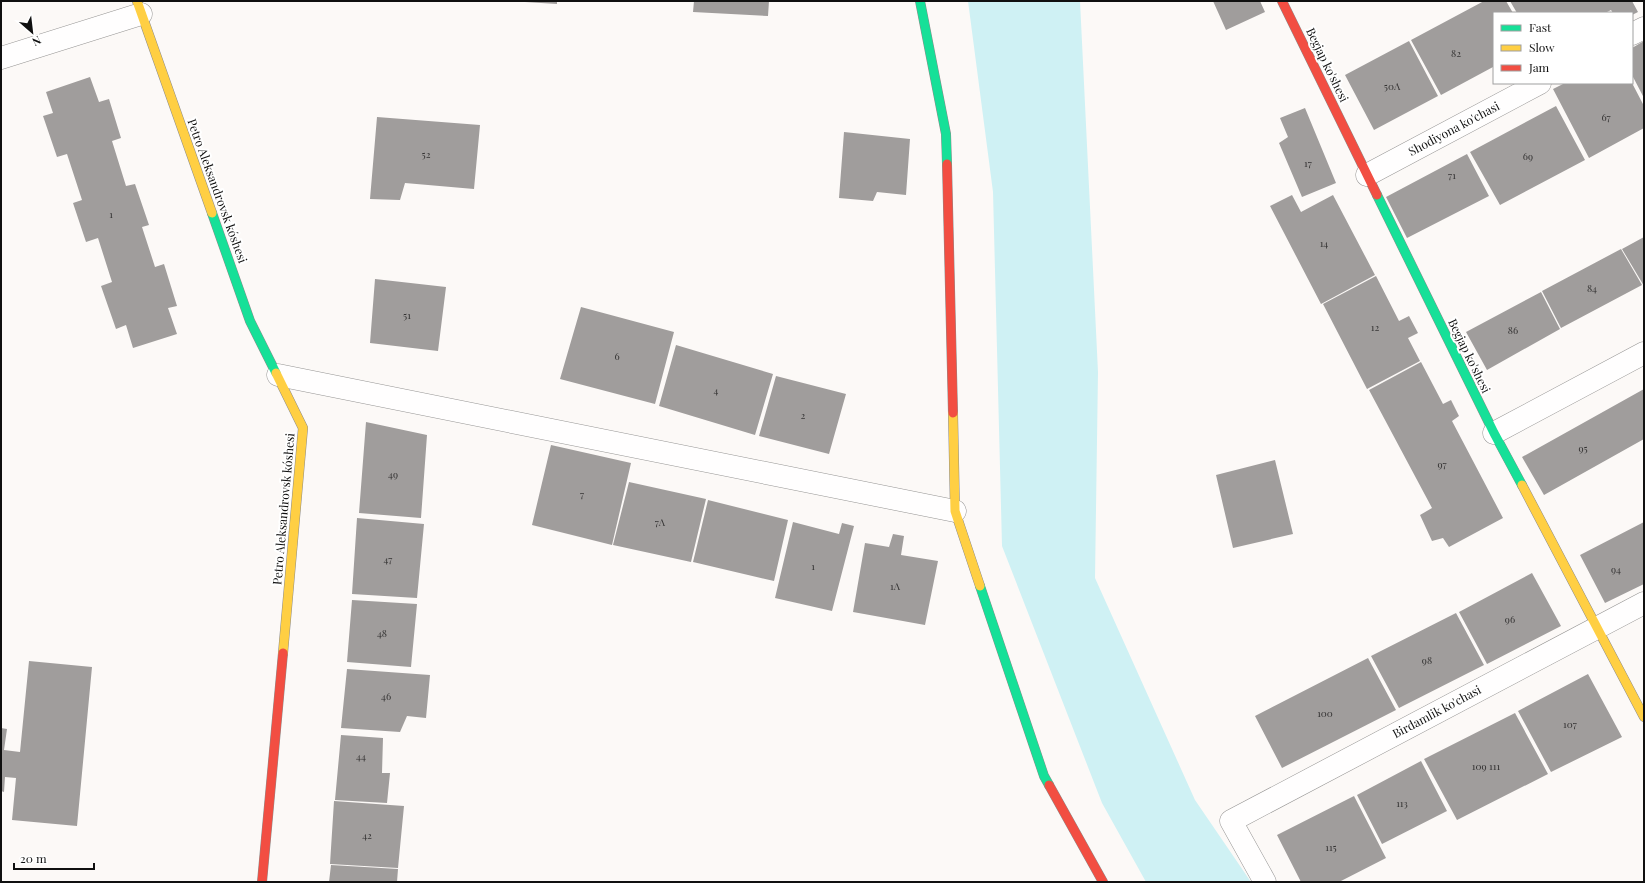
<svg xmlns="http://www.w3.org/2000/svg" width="1645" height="883" font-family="'Playfair Display',serif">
<rect width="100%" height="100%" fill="#fcf9f7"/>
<path fill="#cff1f4" d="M968,1H1080L1098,372L1095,578L1195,800L1251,882H1146L1102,803L1002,546L993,192Z"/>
<path fill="#a09d9c" d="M525,1H557V4L525,2Z
M694,1H769L768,16L693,12Z
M1213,1H1260L1265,12L1226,30Z
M1484,1H1506L1513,13H1494V69L1493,67L1441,95L1411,40Z
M1510,1H1632L1638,12L1632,15V13H1613L1611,10L1605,13H1517Z
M1409,41L1438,96L1374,130L1345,75Z
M1644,41V98L1632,75V48Z
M90,77L99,102L109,99L121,138L112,141L126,186L135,184L149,225L142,227L155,267L164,264L177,306L168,308L177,334L133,348L126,325L116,329L101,286L112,282L98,238L86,242L73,203L82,200L67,154L57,157L43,116L53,113L46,92Z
M1565,83H1632L1644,106V128L1589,158L1553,89Z
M1556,106L1585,160L1500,205L1470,152Z
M1305,108L1336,183L1302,197L1279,143L1288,137L1280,118Z
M377,117L480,125L474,189L405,183L400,200L370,199Z
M844,132L910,139L906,195L877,192L873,201L839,198Z
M1467,154L1489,196L1407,238L1386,197Z
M1292,195L1301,212L1333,195L1375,275L1321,304L1270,206Z
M1644,237V286L1622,249Z
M1621,249L1642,285L1561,328L1542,291Z
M1376,276L1399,321L1409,316L1418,333L1408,338L1420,361L1367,389L1323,304Z
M375,279L446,287L438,351L370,343Z
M1541,292L1560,329L1487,370L1466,332Z
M581,307L674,332L655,404L560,379Z
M676,345L773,374L755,435L659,406Z
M1421,362L1443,404L1451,400L1459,416L1452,421L1503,518L1449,547L1443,538L1432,541L1420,515L1432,508L1369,390Z
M776,376L846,394L829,454L759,436Z
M1644,389V439L1544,495L1522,457Z
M366,422L427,435L421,518L359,513Z
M551,445L631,463L612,545L532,525Z
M1275,460L1293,534L1233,548L1216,475Z
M629,482L706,499L691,562L613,545Z
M708,500L788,520L774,581L693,562Z
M357,518L424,524L417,598L352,594Z
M793,522L839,534L842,523L854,526L832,611L775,598Z
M1644,522V584L1605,603L1580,555Z
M893,534L904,536L901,555L938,561L925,625L853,612L865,543L889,547Z
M1532,573L1561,626L1487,664L1459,612Z
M352,600L417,604L411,667L347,662Z
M1456,613L1484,665L1399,708L1371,656Z
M1368,658L1396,710L1282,768L1255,716Z
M29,661L92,667L77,826L12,820L16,778L5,777L4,792L1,791V728L7,729L4,750L20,752Z
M347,669L430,675L426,718L407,716L400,732L341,728Z
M1588,674L1622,737L1551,772L1518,711Z
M1515,713L1548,774L1457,820L1424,759Z
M341,735L383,738L382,773H390L387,803L335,800Z
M1421,761L1447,811L1382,844L1357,795Z
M1354,796L1386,858L1339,882H1301L1277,835Z
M334,801L404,806L398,868L330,864Z
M331,865L398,869L397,882H329Z"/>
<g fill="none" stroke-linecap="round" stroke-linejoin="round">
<defs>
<path id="street" d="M1632,34L1644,28
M1,58L141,14
M1367,175L1540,83
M278,375L955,511
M1494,433L1644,353
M1265,882L1231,821L1644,603"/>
<path id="fast" d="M920,1L946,134L947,164
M1377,195L1494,433L1522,485
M212,213L250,321L276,373
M980,586L1044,776L1049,785"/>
<path id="slow" d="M137,1L212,213
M276,373L303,428L283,653
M953,413L955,511L980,586
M1522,485L1644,717"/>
<path id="jam" d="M1282,1L1377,195
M947,164L953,413
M1049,785L1103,882
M262,882L283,653"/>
</defs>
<use href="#street" stroke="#969594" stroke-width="23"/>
<use href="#fast" stroke="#8d8c8b" stroke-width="10"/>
<use href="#slow" stroke="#8d8c8b" stroke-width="10"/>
<use href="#jam" stroke="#8d8c8b" stroke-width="10"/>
<use href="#street" stroke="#fffefe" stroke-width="22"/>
<use href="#fast" stroke="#16e098" stroke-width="9"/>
<use href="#slow" stroke="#ffcf43" stroke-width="9"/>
<use href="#jam" stroke="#f24e42" stroke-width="9"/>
</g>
<g text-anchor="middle" stroke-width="4" stroke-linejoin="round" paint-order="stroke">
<g font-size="10" fill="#343333">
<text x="1456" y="57">82</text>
<text x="1392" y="90">50A</text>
<text x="1606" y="121">67</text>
<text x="426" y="158">52</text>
<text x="1528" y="160">69</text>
<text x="1308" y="167">17</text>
<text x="1452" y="179">71</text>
<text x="111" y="218">1</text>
<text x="1324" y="247">14</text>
<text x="1592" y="292">84</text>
<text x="407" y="319">51</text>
<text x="1375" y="331">12</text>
<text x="1513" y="334">86</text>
<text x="617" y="360">6</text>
<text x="716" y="394">4</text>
<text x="803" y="419">2</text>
<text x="1583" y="452">95</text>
<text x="1442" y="468">97</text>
<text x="393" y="478">49</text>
<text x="582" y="498">7</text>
<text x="660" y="526">7A</text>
<text x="388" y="563">47</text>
<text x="813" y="570">1</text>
<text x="1616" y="573">94</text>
<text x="895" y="590">1A</text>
<text x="1510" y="623">96</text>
<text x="382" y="637">48</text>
<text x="1427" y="664">98</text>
<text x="386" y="700">46</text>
<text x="1325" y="717">100</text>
<text x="1570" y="728">107</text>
<text x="361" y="760">44</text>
<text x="1486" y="770">109 111</text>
<text x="1402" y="807">113</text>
<text x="367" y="839">42</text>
<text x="1331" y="851">115</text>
</g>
<g font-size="12" fill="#101010" stroke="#fff">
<text transform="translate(1327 65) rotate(64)" y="4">Begjap ko'shesi</text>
<text transform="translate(1454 129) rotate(-28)" y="4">Shodiyona ko'chasi</text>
<text transform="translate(217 191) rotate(70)" y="4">Petro Aleksandrovsk kóshesi</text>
<text transform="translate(1469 356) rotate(64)" y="4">Begjap ko'shesi</text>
<text transform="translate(284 509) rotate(-85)" y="4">Petro Aleksandrovsk kóshesi</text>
<text transform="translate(1437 712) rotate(-28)" y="4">Birdamlik ko'chasi</text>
</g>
</g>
<rect width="1645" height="883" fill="none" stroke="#101010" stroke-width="4"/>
<rect x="1493" y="12" width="140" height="72" fill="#ffffff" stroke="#9f9f9f"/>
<rect x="1501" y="25" width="20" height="6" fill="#16e098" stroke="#9f9f9f"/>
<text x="1529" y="32" font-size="12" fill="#101010">Fast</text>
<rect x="1501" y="45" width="20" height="6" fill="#ffcf43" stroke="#9f9f9f"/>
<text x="1529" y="52" font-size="12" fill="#101010">Slow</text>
<rect x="1501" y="65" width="20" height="6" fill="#f24e42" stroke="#9f9f9f"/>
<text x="1529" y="72" font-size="12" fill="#101010">Jam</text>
<g transform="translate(32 32) rotate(152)" stroke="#ffffff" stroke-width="3" paint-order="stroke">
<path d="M0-3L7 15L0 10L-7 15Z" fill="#101010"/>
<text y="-6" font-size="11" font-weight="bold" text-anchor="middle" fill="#101010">N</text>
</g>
<path d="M14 863v6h80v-6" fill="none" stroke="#101010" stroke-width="2"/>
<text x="20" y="863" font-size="12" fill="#101010" stroke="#ffffff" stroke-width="3" paint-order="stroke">20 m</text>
</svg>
